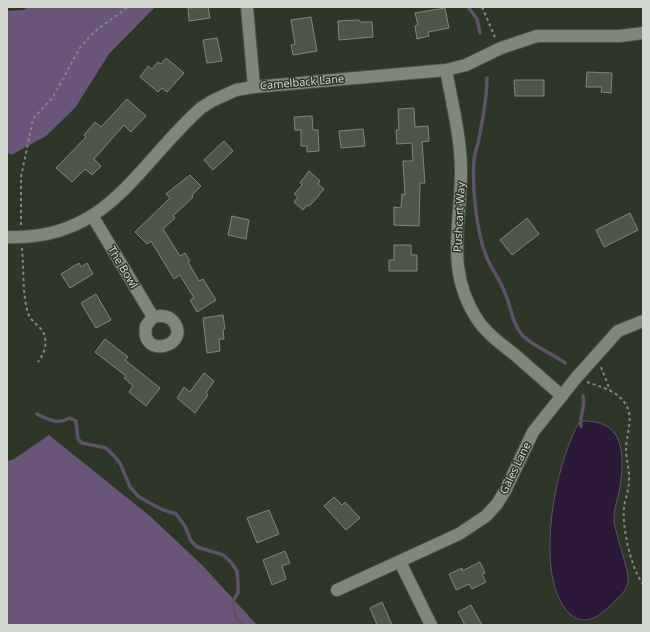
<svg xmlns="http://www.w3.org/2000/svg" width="650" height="632" font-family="'Noto Sans',sans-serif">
<rect width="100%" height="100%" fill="#2e3628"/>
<path fill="#6a557a" d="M29,7H155L109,54L75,108L46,136L11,155L7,152V11L23,10Z
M49,435L151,517L203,566L257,625H7V461L14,459Z"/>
<path fill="#2c1939" stroke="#5e5266" d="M580,421C624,419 625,452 620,487C618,499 613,510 614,522C616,535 630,574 628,581C627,588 623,594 617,599C605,611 587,630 570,614C532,578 555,462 580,421Z"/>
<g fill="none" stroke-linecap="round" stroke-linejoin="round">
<path stroke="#5e5266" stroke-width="3.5" d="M468,7L477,19L480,33
M487,78C487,99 483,118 479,138C478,145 475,152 474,159C472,187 476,232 487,258C492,270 501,281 505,293C511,307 512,323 522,335C535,348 551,352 565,363
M37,414C49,420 57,425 70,418L76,421L78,439L82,443L106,448L114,456L120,463L130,487L139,497L161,509L176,514L185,526L191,541L197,547L223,555L231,562L237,571L238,583V593L233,601L234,610L236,618L243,625
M581,426C579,416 586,407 583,396"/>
</g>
<path fill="#4c5546" stroke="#7f8878" d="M208,7L210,18L189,21L188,8Z
M445,8L449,28L428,32L429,36L417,39L415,26L418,25L415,13Z
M311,17L317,51L293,55L291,45L295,44L291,20Z
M359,20L360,22H372L373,37L339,40L338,21Z
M217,38L222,61L207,63L203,40Z
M166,58L184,73L167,92L162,88L158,92L140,77L148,66L152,69L158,62L161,64Z
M587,72L612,73L611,93L601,92L602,87H586Z
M514,80H544V96H515Z
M127,99L146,116L131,132L124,125L94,159L101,166L92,175L85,169L72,182L56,168L86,137L84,135L95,122L101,127Z
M414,108L415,127L428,126L429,141L422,142L425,183H420L419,226L394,225V207L401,208L402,194L405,195L403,161H413L412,143L397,144L396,130H399L398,109Z
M312,116L313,130H318L319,151L307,152V146H301V130H295L294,117Z
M363,129L365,146L341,148L339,131Z
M224,141L233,151L213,170L204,160Z
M309,171L320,181L318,184L324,189L314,201L309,206L307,205L303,210L294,202L298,197L294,194L302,185L300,183Z
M190,175L201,186L192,195L193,197L173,216L175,218L163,229L180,256L185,253L190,261L188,262L199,281L203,279L216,300L197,312L190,300L194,298L180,275L174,279L151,241L147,244L135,232L170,198L166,194Z
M630,213L638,230L604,247L596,230Z
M232,216L249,220L246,239L228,235Z
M527,218L539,234L512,255L500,240Z
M394,245H411V255H417V271H389V260H394Z
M79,263L81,267L87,263L93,274L70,288L61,274Z
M96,294L111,320L96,328L81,303Z
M223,315L225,329L223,330L224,339H219L220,351L207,353L203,318Z
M105,339L128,357L125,360L160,388L146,406L129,392L133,386L124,378L126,376L95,352Z
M204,373L214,381L206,393L208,395L195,413L177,398L184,387L190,392Z
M334,497L342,505L345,502L360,518L346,530L324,506Z
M269,510L279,534L257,543L247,518Z
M285,551L290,563L282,566L286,579L272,585L263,560Z
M480,562L485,573L482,574L486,582L472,589L469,584L456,590L449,574L462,568V571Z
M382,602L392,625H377L370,608Z
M471,605L482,625H465L458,612Z"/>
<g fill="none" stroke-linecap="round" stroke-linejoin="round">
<defs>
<path id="street" d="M247,7L254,87
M446,70C452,103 461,138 461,172C461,225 445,270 477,319C486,333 501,344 514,354C530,368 546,382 562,396
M93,217L153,317C161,315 168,315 173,321C193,345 140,361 146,326L153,317
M7,237C108,241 136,166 201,108L212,101L236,90L254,87L446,70L466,65L501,48L537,36H620L643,33
M400,562L431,625
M337,590L459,534L486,516L497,504L506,489L533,432L576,378L618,331L643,321"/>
</defs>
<use href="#street" stroke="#4b5145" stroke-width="14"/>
<path stroke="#80877c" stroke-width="2" stroke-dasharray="3 3" stroke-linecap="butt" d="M482,7L495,37
M21,225V177L33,119L53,97L79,49L94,32L128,7
M22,248C24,269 22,293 28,313C31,323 44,327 45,338C47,347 43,355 38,362
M601,367L610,390
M587,382C601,387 618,391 626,405C634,417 626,436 626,450C626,460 630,470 629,481C629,490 625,499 624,508C622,528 631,568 643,584"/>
<use href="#street" stroke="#7f8878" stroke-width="12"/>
</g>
<g text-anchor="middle" stroke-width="3" stroke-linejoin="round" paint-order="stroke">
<g font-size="11" fill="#d2d7cf" stroke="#2e3628">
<text transform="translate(302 82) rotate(-5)" y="4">Camelback Lane</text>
<text transform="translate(459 217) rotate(-87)" y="4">Pushcart Way</text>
<text transform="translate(123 267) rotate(59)" y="4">The Bowl</text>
<text transform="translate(515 468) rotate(-64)" y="4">Gales Lane</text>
</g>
</g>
<rect width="650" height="632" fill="none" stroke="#d2d7cf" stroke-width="16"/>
</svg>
